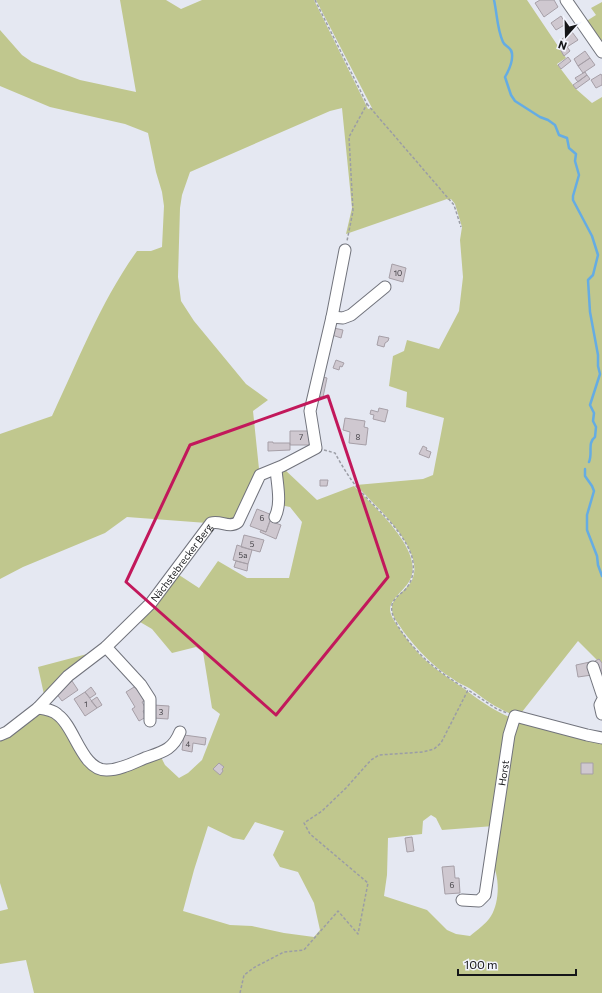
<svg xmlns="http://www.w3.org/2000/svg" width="602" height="993" font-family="Commissioner,sans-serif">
<rect width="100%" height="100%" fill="#e5e8f2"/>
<path fill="#c0c78e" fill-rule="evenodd" d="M120,0H166L181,9L202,0H314L368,109L372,108L316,0H527L566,58L557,64L576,89L592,103L602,97V665L578,641L518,717C512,714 505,712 499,708C488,703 479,694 469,688C464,685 458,683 453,679C433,667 417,649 403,631C399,624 392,617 392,609C391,597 408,590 412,580C426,549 375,506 356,485L423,479L433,475L444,418L406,407L407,392L389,386L393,356L404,351L407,340L439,349L459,311L463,277L460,240L462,227L455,204L451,199L448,200L447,199L346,234L352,208L342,108L330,111L190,172L182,195L180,208L178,277L181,301L194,321L246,384L268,400L253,411L259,469L241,515L236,521L207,523L127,517L105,533L23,567L0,579V434L52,416C78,361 101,301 137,251H151L162,247L164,206L162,192L156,172L148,133L125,124L50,107L0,86V30L22,55L32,62L80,80L136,92Z
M602,2V47L585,22L596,15L591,8Z
M283,468L317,500L354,486C372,505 425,550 410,580C405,590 390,599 390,610C391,618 397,625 401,631C408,641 416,651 424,659C436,670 450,679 463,688C479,700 494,711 512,718L494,826L442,830L436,818L431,815L423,821L422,834L388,838L387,875L384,896L427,910L447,930L456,934L470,936C477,930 486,924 491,916C500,901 500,875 491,861L514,720L602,742V993H34L26,960L0,964V911L8,909L0,883V738L37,711L55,715L95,768L160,755L165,765L179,778L188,773L202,760L220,714L212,708L203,652L196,647L172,653L152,629L135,619L176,573L199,588L218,561L247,578H289L302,522L290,507L280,505L278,470ZM255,822L284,831L273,855L280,867L298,872L314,903L320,930L314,937L284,933L252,926L230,925L183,911L194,870L208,826L233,838L244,840Z
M91,653L45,699L38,667Z"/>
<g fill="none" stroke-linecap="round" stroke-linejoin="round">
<path stroke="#65ace3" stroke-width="2.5" d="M494,0C497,13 497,29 503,42C505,47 512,47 512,54C513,62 509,70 505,77L511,95L515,101L540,117L548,120L555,125L559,135L567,138L569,148L576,154L575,161L579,175L573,196V200L592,236L598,255L593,275L588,280L590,312L598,355V366L600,374L590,405L594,413L593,421L596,427L595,437C587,443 593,453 589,462
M585,469V476L592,486L594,491L587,515V530L597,556L598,565L602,576"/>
</g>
<path fill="#cfc8d0" stroke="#a69fa7" d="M540,0H554L558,7L544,17L535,3Z
M561,16L566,24L556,30L551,23Z
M572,32L578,40L567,47L562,39Z
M566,45L570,51L564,56L560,49Z
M585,51L590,58L578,66L574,59Z
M568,57L571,61L561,69L558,65Z
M590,58L595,65L583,73L578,66Z
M585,72L587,75L578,82L575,78Z
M601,74L602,76V85L596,88L591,80Z
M587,75L590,79L576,89L573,85Z
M392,264L406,268L403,282L389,278Z
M334,328L343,330L341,338L332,335Z
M379,336L389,338L388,341L385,343L384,347L377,345Z
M336,360L344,363L342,367L340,366L339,370L333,368Z
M323,377L327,378L323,397L318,396Z
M379,408L388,410L385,422L373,419L374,415L370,414L371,410L378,412Z
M345,418L365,421L364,427L368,428L366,445L349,443L350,432L343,430Z
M290,431H311L312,445H290Z
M268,442H273V443H290V450L268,451Z
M423,446L427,448L426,450L431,452L429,458L419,454Z
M320,480H328L327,486H320Z
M257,509L272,515L266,532L250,526Z
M270,521L281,525L276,539L260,532L261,530L266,532Z
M244,535L264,540L260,552L241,547Z
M237,545L252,550L248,564L233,560Z
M236,561L248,564L247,571L234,567Z
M599,659L602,663V675L595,661Z
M590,662L592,675L578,677L576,665Z
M72,681L78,690L62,701L56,693Z
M139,684L148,699L142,702L146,709L143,711L146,717L139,721L132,709L135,707L126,692Z
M91,687L96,694L90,698L85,692Z
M85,692L97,708L85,716L74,699Z
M97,697L102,705L97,708L91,701Z
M153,705L169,706L168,719L153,718Z
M184,735L206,738L205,745L193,743L192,752L182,750Z
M219,763L224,767L222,769L223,771L220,775L213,769Z
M581,763H593V774H581Z
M412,837L414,851L407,852L405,838Z
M454,866L455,878H459L460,893L445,894L442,867Z"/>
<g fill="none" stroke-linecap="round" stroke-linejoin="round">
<defs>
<g id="minor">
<path d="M566,0L602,52"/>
<path d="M332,317L343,318L351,315L385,287"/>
<path d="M275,517C282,503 277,484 276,469"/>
<path d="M106,647L141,685L150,699V721"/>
<path d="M593,667L602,694"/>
<path d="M602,701L600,705L602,714"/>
<path d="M38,708C45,709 53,710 58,715C75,727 82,771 107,770C120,770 133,763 145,758C162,752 173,750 180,732"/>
<path id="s1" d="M0,735L7,732L38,708L68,676L106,647L151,603L211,523C221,520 229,529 238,522L260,475L282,466L316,448L310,411L332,317L345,250"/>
<path id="s2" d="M462,900L479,901L485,895L509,735L515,716L587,735L602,738"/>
</g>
</defs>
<use href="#minor" stroke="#71737c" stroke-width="13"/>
<path stroke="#9b9da5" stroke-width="1.5" stroke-dasharray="3 2" stroke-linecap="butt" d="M315,0L367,104L349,137L353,211L347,241
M367,104L454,205L461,227
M324,450L335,453C341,464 348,476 356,486C375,509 402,527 412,557C415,569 413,582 404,591C400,594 396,597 393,602C385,617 414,648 424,658C437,670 453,681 468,690
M240,993L244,975L255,967L284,952L304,950L338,911L358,934L368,883L310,834L304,823L322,811L346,788L371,760L379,755L423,752L434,749L441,743L468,690L497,709L507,713"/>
<use href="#minor" stroke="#fff" stroke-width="11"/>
</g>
<path fill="none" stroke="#c2185b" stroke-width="3" stroke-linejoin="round" d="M328,396L388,577L276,715L126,582L190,445Z"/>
<g text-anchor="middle" stroke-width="3" stroke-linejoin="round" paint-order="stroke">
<g font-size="8" fill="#444247">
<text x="398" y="276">10</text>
<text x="301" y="440">7</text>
<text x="358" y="440">8</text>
<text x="262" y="521">6</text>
<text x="252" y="547">5</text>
<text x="243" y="558">5a</text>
<text x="86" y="707">1</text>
<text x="161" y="715">3</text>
<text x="188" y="747">4</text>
<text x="452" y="888">6</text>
</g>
<g font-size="10" fill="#151619" stroke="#f3f5fe">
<text dy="4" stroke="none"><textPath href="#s1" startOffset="252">Nächstebrecker Berg</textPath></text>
<text dy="4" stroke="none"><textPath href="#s2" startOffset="149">Horst</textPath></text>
</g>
</g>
<g transform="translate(566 36) rotate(200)" stroke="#f3f5fe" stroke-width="3" paint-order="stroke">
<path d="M0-3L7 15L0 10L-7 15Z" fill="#151619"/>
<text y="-6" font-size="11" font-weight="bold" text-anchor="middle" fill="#151619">N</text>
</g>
<path d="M458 969v6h118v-6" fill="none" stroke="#151619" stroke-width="2"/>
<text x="464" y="969" font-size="12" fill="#151619" stroke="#f3f5fe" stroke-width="3" paint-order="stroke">100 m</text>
</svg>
